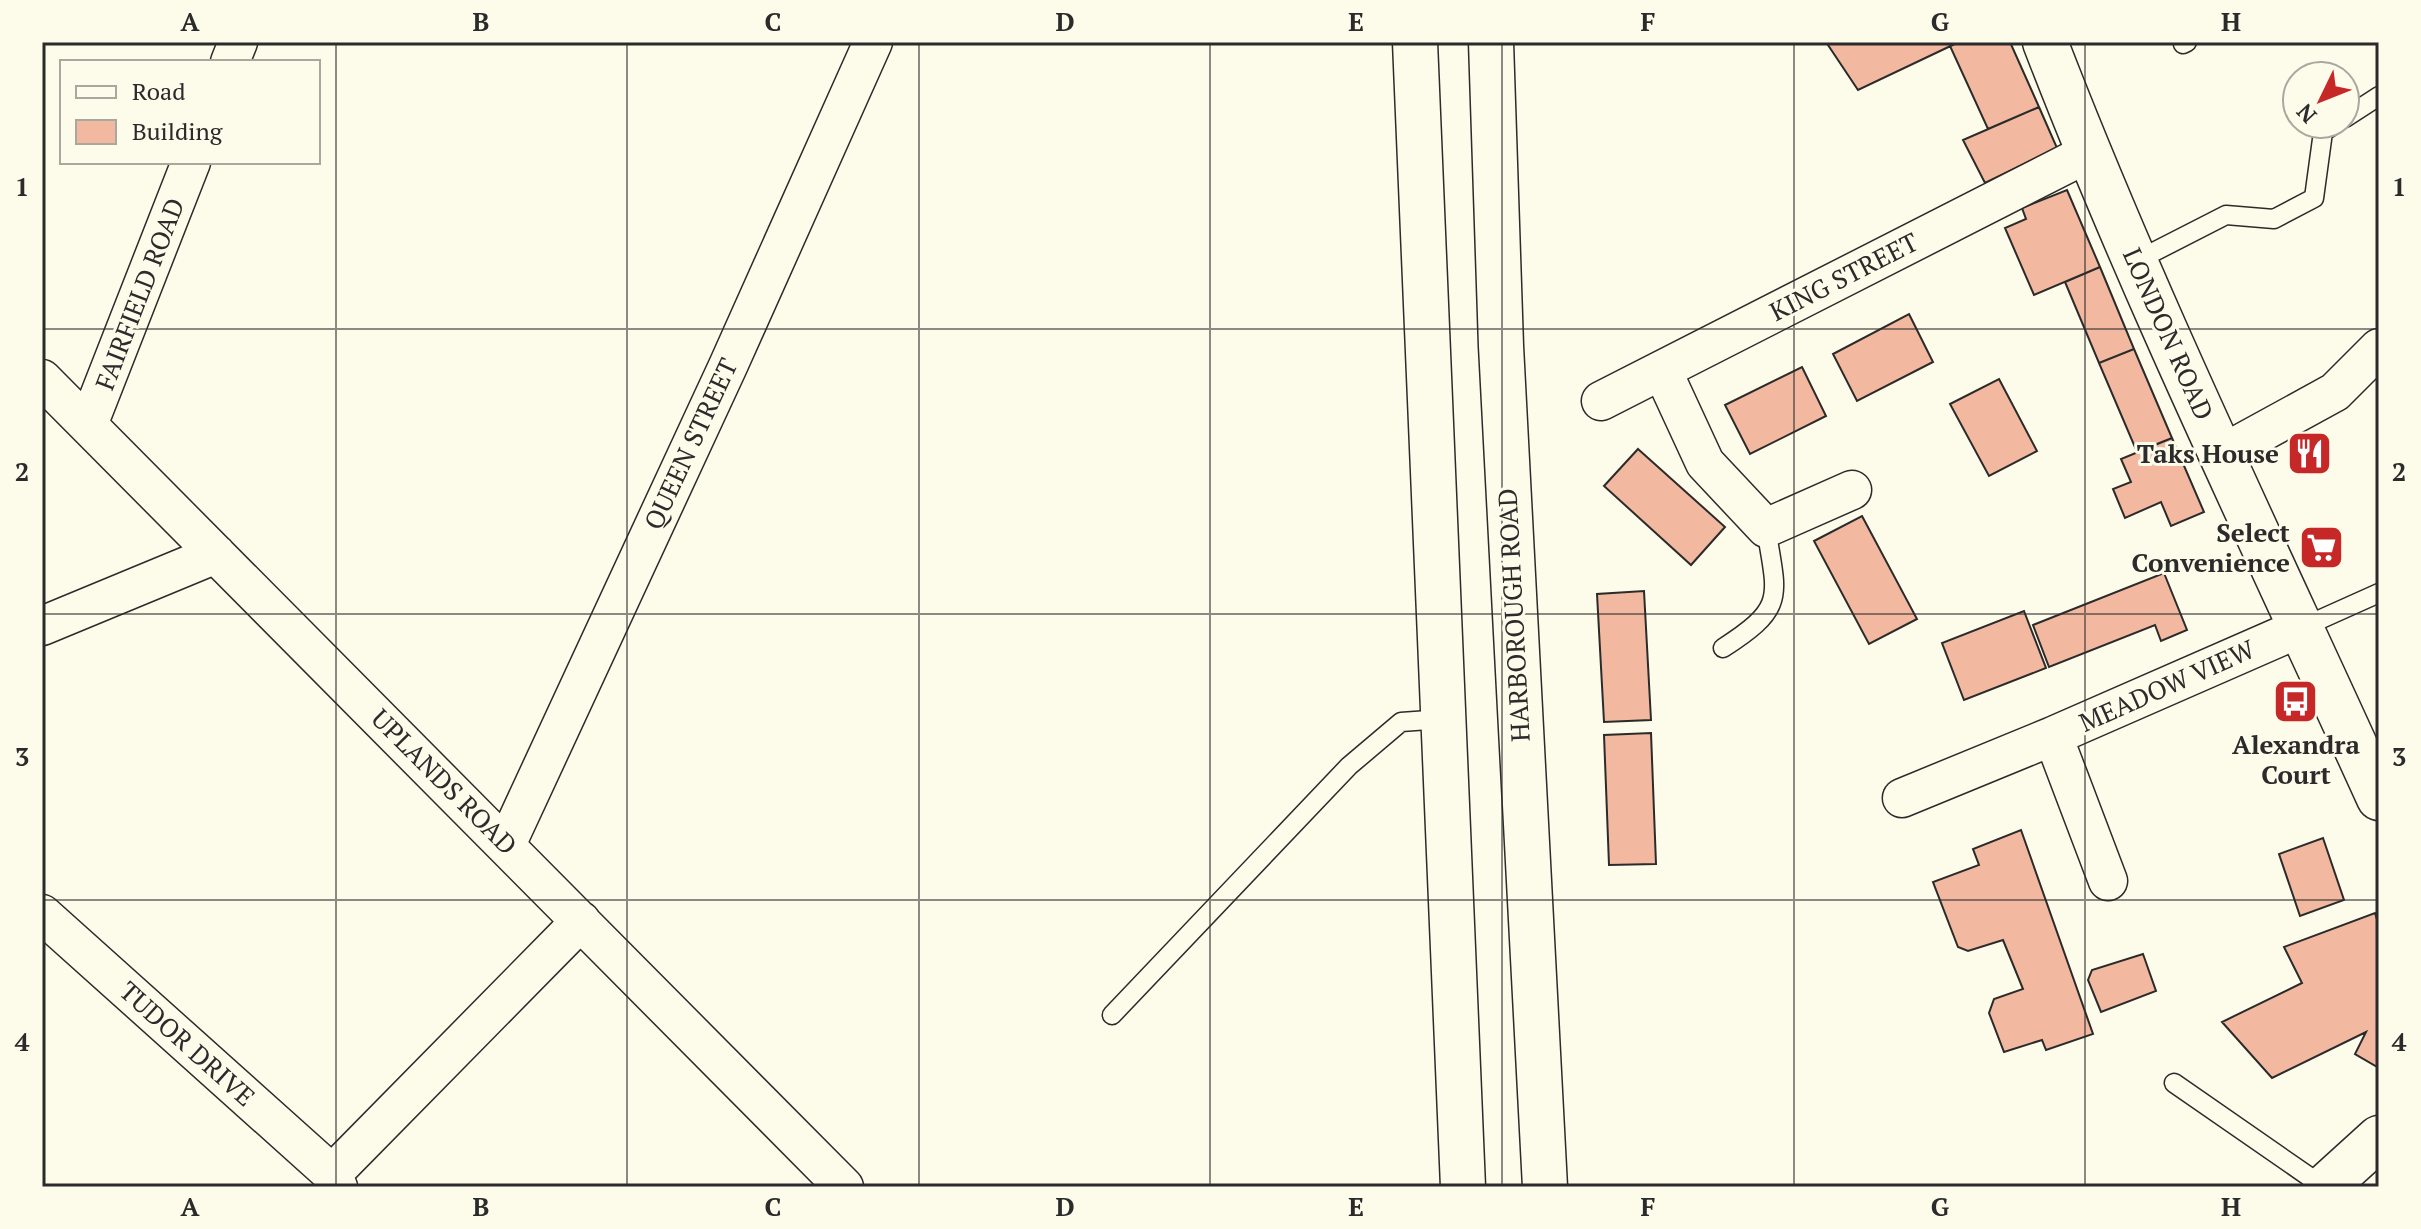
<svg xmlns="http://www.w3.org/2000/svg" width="2421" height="1229" font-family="'PT Serif',serif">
<rect width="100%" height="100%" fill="#fdfbea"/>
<path fill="#f2b8a0" stroke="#2b2b2b" stroke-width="2" d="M1826,42H1959L1858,90Z
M1959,42H2010L2039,107L1988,129L1950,46Z
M2039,107L2057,148L1985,183L1963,140Z
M2067,190L2100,267L2034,295L2005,228L2026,219L2022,208Z
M2100,267L2134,349L2099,363L2065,282Z
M1909,314L1933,362L1857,401L1833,354Z
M2134,349L2172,438L2137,452L2099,363Z
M1802,367L1826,416L1750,454L1725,405Z
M1999,379L2037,451L1989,476L1950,404Z
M2172,438L2204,512L2171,526L2161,502L2125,518L2113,489L2131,482L2121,459Z
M1638,449L1725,527L1691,565L1604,486Z
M1862,516L1917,619L1869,644L1814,541Z
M2164,573L2187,630L2161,641L2155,625L2049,667L2033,625Z
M1644,591L1651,720L1604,722L1597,594Z
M2024,611L2046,668L1964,700L1942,643Z
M1651,733L1656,864L1609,865L1604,735Z
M2021,830L2093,1034L2046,1050L2042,1040L2004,1052L1989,1013L1994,999L2023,989L2003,940L1968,951L1958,947L1933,882L1979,865L1973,849Z
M2323,838L2344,900L2300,916L2279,854Z
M2375,913L2379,926V1068L2355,1054L2366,1032L2272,1078L2222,1022L2302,983L2284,947Z
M2143,954L2156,991L2101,1012L2088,980L2092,970Z"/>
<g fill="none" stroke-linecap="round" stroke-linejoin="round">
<defs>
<path id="lane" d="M2183,44L2187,42
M2345,118L2379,96
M2134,262L2226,215L2274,219L2314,198L2323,132L2335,124
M2301,628L2379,593
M1723,648C1787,607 1777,597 1766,528
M1112,1015L1349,766L1401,722L1443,719
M2174,1083L2324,1187"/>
<path id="street" d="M230,62L238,42
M1662,370L1705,463L1766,528L1852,490
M42,379L844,1187
M1601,401L2088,153
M88,425L191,162
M2222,454L2335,392L2379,348
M42,626L216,554
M1902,798L2053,736
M506,845L728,366L873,42
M2108,881L2053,736L2300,628
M42,914L332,1174L338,1187
M332,1174L581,921"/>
<path id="secondary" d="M2045,42C2144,299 2265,547 2379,798
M2325,1187L2379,1138"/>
<path id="highway" d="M1415,42L1463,1187
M1491,42L1501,346L1545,1187"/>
</defs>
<use href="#lane" stroke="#2b2b2b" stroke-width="21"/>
<use href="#street" stroke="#2b2b2b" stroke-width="41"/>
<use href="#secondary" stroke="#2b2b2b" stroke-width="47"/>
<use href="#highway" stroke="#2b2b2b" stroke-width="47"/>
<use href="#lane" stroke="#fdfbea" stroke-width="18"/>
<use href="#street" stroke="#fdfbea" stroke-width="38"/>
<use href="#secondary" stroke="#fdfbea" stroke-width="44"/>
<use href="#highway" stroke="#fdfbea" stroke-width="44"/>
</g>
<path fill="none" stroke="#2b2b2b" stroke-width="2" stroke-opacity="0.55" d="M336,42V1187M627,42V1187M919,42V1187M1210,42V1187M1502,42V1187M1794,42V1187M2085,42V1187M42,329H2379M42,614H2379M42,900H2379"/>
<defs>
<symbol id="restaurant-square" viewBox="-11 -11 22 22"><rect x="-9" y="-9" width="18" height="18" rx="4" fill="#c62828" stroke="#fdfbea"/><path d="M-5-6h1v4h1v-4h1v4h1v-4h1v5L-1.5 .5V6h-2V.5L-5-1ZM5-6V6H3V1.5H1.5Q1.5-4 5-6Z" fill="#fff"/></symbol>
<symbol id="supermarket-square" viewBox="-11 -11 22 22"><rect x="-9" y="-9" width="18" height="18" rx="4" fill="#c62828" stroke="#fdfbea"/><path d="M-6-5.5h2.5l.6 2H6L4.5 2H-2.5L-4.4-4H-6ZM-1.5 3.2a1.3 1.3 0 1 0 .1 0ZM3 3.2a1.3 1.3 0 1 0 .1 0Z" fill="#fff"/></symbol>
<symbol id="bus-square" viewBox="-11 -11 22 22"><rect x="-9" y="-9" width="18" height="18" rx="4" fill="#c62828" stroke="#fdfbea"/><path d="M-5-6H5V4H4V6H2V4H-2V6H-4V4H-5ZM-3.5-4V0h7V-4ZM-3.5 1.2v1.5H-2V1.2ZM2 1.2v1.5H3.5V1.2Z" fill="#fff"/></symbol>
</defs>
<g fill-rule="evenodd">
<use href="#restaurant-square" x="2284" y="428" width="51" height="51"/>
<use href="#supermarket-square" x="2296" y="522" width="51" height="51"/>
<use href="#bus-square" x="2270" y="676" width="51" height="51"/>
</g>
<g text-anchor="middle" stroke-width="6" stroke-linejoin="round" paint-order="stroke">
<g font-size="26" fill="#2b2b2b" stroke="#fdfbea">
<text transform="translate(1844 277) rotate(-27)" y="9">KING STREET</text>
<text transform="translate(140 294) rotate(-69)" y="9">FAIRFIELD ROAD</text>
<text transform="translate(2168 334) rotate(66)" y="9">LONDON ROAD</text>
<text transform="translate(691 444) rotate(-65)" y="9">QUEEN STREET</text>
<text transform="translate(1514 615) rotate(-93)" y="9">HARBOROUGH ROAD</text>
<text transform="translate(2167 686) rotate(-24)" y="9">MEADOW VIEW</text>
<text transform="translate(444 782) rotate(45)" y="9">UPLANDS ROAD</text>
<text transform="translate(187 1044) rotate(42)" y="9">TUDOR DRIVE</text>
</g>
<g font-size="26" font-weight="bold" fill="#2b2b2b" stroke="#fdfbea" text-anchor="end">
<text x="2279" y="463">Taks House</text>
<text x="2290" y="542">Select<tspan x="2290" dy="30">Convenience</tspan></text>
<text x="2296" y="754" text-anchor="middle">Alexandra<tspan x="2296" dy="30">Court</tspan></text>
</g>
</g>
<rect width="2421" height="1229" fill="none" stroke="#fdfbea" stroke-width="88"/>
<rect x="60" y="60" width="260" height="104" fill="#fdfbea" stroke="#a9a89e" stroke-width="2"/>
<rect x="76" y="86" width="40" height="12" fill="#fdfbea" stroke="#a9a89e" stroke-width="2"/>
<text x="132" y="100" font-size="24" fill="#2b2b2b">Road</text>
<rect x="76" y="120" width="40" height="24" fill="#f2b8a0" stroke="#a9a89e" stroke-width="2"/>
<text x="132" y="140" font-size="24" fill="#2b2b2b">Building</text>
<g transform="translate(2321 100) rotate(227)"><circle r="38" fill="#fdfbea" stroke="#a9a89e" stroke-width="2"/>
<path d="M0-6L14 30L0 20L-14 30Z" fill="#c62828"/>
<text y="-12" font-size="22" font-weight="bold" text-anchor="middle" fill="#2b2b2b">N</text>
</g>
<rect x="44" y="44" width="2333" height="1141" fill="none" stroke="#2b2b2b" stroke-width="3"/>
<g font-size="26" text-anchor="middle" font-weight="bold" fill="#2b2b2b">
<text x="190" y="31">A</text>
<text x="481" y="31">B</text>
<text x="773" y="31">C</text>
<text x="1065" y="31">D</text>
<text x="1356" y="31">E</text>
<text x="1648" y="31">F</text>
<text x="1940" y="31">G</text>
<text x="2231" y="31">H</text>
<text x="22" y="196">1</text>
<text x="2399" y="196">1</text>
<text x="22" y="481">2</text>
<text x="2399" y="481">2</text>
<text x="22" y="766">3</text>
<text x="2399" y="766">3</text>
<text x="22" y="1051">4</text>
<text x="2399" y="1051">4</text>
<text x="190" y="1216">A</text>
<text x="481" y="1216">B</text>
<text x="773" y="1216">C</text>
<text x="1065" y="1216">D</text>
<text x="1356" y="1216">E</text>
<text x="1648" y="1216">F</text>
<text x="1940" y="1216">G</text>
<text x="2231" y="1216">H</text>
</g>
</svg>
